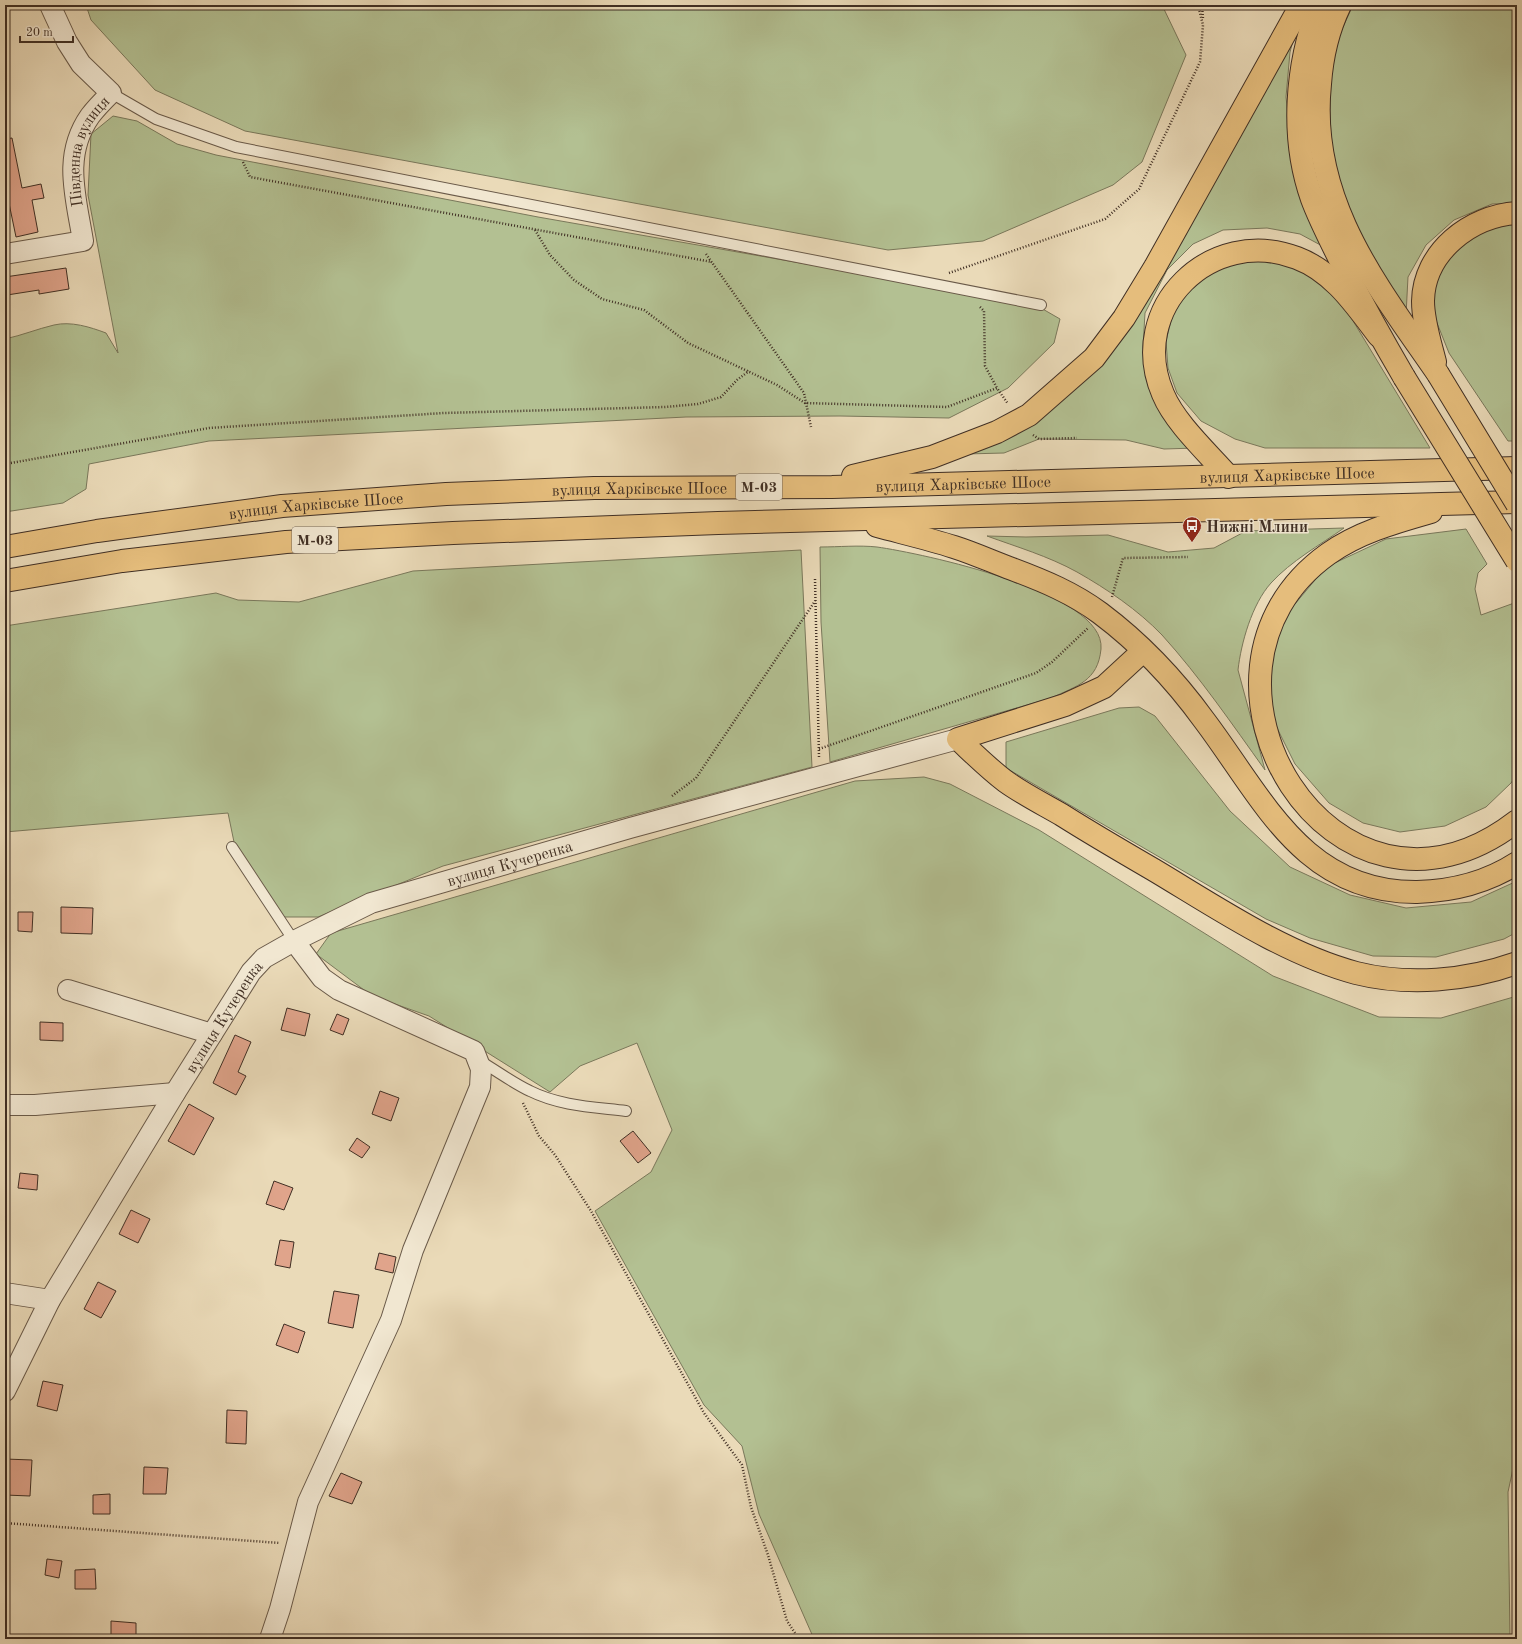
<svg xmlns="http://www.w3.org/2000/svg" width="1522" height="1644" font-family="'Old Standard TT',serif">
<rect width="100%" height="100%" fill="#eadab8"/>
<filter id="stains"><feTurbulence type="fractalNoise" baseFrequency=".005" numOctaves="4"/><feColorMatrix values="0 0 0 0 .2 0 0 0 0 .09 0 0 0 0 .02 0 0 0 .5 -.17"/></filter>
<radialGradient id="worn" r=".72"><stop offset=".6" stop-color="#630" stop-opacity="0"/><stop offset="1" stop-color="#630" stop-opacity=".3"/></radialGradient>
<path fill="#b3c092" stroke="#7a785b" d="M86,5H1162L1186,55L1142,162L1113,185L983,241L888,250L245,131L155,90L91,20Z
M1353,5H1517V203L1492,204L1454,220L1426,245L1408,277L1406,315L1354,226L1330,164V71L1339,36Z
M1301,10L1290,52L1286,97L1291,144L1326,248L1300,234L1267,228L1223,230L1193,244L1167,270L1145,313L1143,347L1149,385L1173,424L1197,448L1164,449L1126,440L1039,439L1004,453L966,454L1068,388Z
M113,116L137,121L177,144L216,155L538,217L1034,304L1060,319L1054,343L1008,388L949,418L840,416L686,417L209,441L89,464L86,489L63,503L5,512V339C23,335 37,329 54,325C71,321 90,327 106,333L118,353L88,195L91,134Z
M1517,218V441H1508L1449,353L1433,313V277L1455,244Z
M1253,260L1289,263L1313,275L1341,301L1430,448H1265L1235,439L1201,421L1177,393L1168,368L1166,341L1173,313L1189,289L1218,268Z
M1344,528C1320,545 1291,561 1271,583C1252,604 1241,643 1238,670L1265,770C1232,724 1200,677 1162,635C1138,610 1107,589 1077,572C1048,556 1017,547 987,536L1026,537L1108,535L1168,552L1214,548L1246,531Z
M1466,529L1487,564L1478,573L1475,589L1481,615L1517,602V774L1511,783L1486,807L1445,826L1400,832L1363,823L1329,803L1295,764L1274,722L1268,674L1279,623L1326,567L1386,539Z
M820,547C839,547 859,545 877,547C920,553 1106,592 1101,649C1098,681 1077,686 1051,698L830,762L821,622Z
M801,550L812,767L443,866L318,917H284L234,842L228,813L5,832V626L216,593L238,600L299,602L413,571Z
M1139,707L1155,716L1230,811L1290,867L1350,895L1406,908L1471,902L1517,881V932L1504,939L1436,957L1373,956L1310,938L1266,919L1006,768V742L1119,708Z
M924,777L950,784L1039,830L1273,976L1379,1017L1441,1018L1517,996V1450L1508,1492L1510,1639H1416L1411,1634L1408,1639H814L759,1514L742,1446L704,1405L595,1211L651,1172L672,1130L637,1043L580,1066L550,1092L429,1016L372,996L316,954L331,933L855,781Z"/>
<path fill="#e0a48b" stroke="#402f24" d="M12,138L22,188L41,184L44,198L32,200L38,232L16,237L5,184V139Z
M66,268L69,289L39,294V290L7,295L5,277Z
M61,907L93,908L92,934L61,933Z
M18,912H33L32,932L18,931Z
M287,1008L310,1014L305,1036L281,1030Z
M337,1014L349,1019L343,1035L330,1030Z
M40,1022L63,1023V1041L40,1040Z
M235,1035L251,1042L238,1072L246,1076L236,1095L213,1083Z
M380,1091L399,1098L391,1121L372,1114Z
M189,1104L214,1118L194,1155L168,1141Z
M633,1131L651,1153L638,1163L620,1141Z
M357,1138L370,1147L362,1158L349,1150Z
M20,1173L38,1175L37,1190L18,1188Z
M274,1181L293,1188L284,1210L266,1204Z
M131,1210L150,1219L138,1243L119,1234Z
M280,1240L294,1242L290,1268L275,1265Z
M379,1253L396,1257L393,1273L375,1269Z
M98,1282L116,1291L101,1318L84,1309Z
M334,1291L359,1295L353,1328L328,1323Z
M284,1324L305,1332L298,1353L276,1345Z
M43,1381L63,1385L57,1411L37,1406Z
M227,1410L247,1411L246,1444L226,1443Z
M5,1459L32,1460L30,1496L5,1495Z
M144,1467L168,1468L166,1494H143Z
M341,1473L362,1482L352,1504L329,1496Z
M110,1494V1514H93V1495Z
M47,1559L62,1561L59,1578L45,1575Z
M95,1569L96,1589H75V1570Z
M111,1621L136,1623V1639H111Z"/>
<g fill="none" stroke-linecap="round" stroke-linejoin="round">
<defs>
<path id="lane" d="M111,93L156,119L236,147L1041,305
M232,847L294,941
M480,1061C497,1071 513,1083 530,1091C560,1106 594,1107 626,1111"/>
<g id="street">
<path id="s1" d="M5,254L83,241C76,197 62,156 90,116C96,108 104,100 111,93L81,64L67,42L50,5"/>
<path d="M68,990L212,1034"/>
<path d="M5,1105H35L175,1093"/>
<path d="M5,1293L50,1300"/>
<path id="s2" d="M5,1391L50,1300L175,1093L251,972L264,958L294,941L371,903L630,828L958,739"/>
<path d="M270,1639L280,1609L308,1502L391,1320L413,1250L480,1087L481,1069L474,1051L339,990L322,978L294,941"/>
</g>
<g id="highway">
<path d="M1319,5C1296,65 1290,137 1312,199C1321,223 1333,245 1344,268C1363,305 1383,341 1404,377"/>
<path d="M1340,5C1328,30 1322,56 1320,84C1308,200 1376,284 1438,374"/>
<path d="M1435,362C1430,342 1423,321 1423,301C1424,252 1470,216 1517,213"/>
<path d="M853,476L932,457L997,432L1029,415L1094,358L1124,318L1155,267L1301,5"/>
<path d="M1229,477C1208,453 1175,423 1163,394C1126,308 1211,225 1297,258C1334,272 1356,306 1379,336"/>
<path d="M1431,512C1396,522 1359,532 1328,554C1160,674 1334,962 1517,821"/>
<path d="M877,526C903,533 929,539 954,547C973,553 993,562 1012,569C1044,581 1073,593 1100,613C1140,643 1175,680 1204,720C1263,798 1303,893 1417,892C1453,891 1486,883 1517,863"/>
<path id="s3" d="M5,547L97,531L282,506L446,494L594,488L832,487L1517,468"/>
<path d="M5,581L122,561L286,542L453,533L718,523L1517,502"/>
<path d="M1143,651L1104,687L1065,705L958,739C973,753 988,768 1005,781C1023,794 1043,804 1062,815C1092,834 1123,852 1154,870C1216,907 1285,954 1356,973C1408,986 1466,981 1517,963"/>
</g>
</defs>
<use href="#lane" stroke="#6a5a49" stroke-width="12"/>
<use href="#street" stroke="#6a5a49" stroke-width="22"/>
<use href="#highway" stroke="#402f24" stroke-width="24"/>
<path stroke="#402f24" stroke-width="2.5" stroke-dasharray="1 2" stroke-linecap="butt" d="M1202,5L1203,19
M243,162L250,177L712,262
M535,230L550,255L574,280L602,299L644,310L688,343L777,385L805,403L947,407L997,388L1008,404
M706,254L804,393L811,427
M949,273L1105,219L1139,189L1200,62L1203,25L1198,5
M980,307L984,311L985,366L997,388
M1033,435L1039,439L1077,438
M5,464L209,428L444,413L665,407L698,404L721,397L737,380L749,371
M815,579L819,757
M1112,597L1123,558L1188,557
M819,749L1036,673L1052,662L1088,628
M672,796L696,778L815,601
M523,1103L539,1136L555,1155L591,1211L704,1413L742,1465L751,1507L768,1555L787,1621L799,1639
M5,1523L280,1543"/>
<use href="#lane" stroke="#f1e7d1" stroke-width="10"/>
<use href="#street" stroke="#f1e7d1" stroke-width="20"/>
<use href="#highway" stroke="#e5bd7c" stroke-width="22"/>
<defs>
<path id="highway-bridge" d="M1438,374L1517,504
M1404,377L1517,561"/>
</defs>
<use href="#highway-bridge" stroke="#402f24" stroke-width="24" stroke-linecap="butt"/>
<use href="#highway-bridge" stroke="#e5bd7c" stroke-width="22"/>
</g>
<defs>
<symbol id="bus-pin" viewBox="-11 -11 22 30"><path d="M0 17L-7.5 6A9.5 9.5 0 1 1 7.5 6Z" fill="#8f2418" stroke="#f1e7d1"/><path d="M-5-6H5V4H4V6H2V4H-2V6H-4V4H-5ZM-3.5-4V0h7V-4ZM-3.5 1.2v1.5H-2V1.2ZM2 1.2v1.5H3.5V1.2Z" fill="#fff"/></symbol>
</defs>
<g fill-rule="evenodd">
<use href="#bus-pin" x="1181" y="515" width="22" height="30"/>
</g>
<g text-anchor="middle" stroke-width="3" stroke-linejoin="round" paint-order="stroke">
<g fill="#f1e7d1" stroke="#756658" stroke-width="1">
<rect x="736" y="474" width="46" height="26" rx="3"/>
<rect x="292" y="527" width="46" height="26" rx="3"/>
</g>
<g font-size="15" font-weight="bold" fill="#402f24">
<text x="759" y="492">М-03</text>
<text x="315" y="545">М-03</text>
</g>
<g font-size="16" fill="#402f24" stroke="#f1e7d1">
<text dy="6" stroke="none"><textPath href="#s1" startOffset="173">Південна вулиця</textPath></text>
<text dy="6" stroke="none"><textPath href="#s3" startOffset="1286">вулиця Харківське Шосе</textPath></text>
<text dy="6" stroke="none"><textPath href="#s3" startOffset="962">вулиця Харківське Шосе</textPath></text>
<text dy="6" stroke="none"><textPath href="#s3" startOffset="638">вулиця Харківське Шосе</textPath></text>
<text dy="6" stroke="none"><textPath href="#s3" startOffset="314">вулиця Харківське Шосе</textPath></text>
<text dy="6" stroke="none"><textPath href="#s2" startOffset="770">вулиця Кучеренка</textPath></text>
<text dy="6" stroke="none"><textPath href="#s2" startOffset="434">вулиця Кучеренка</textPath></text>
</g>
<g font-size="16" font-weight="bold" fill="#402f24" stroke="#f1e7d1" text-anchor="start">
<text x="1206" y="532">Нижні Млини</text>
</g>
</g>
<rect width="1522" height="1644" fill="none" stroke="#eadab8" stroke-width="20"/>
<rect x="6" y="6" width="1510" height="1632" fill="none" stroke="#402f24" stroke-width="2"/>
<rect x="10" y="10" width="1502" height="1624" fill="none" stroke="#402f24"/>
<path d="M20 36v6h53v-6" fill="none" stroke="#402f24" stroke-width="2"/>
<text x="26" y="36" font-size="12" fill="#402f24" stroke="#f1e7d1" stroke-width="3" paint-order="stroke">20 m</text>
<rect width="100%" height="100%" filter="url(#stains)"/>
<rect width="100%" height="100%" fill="url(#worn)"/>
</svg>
